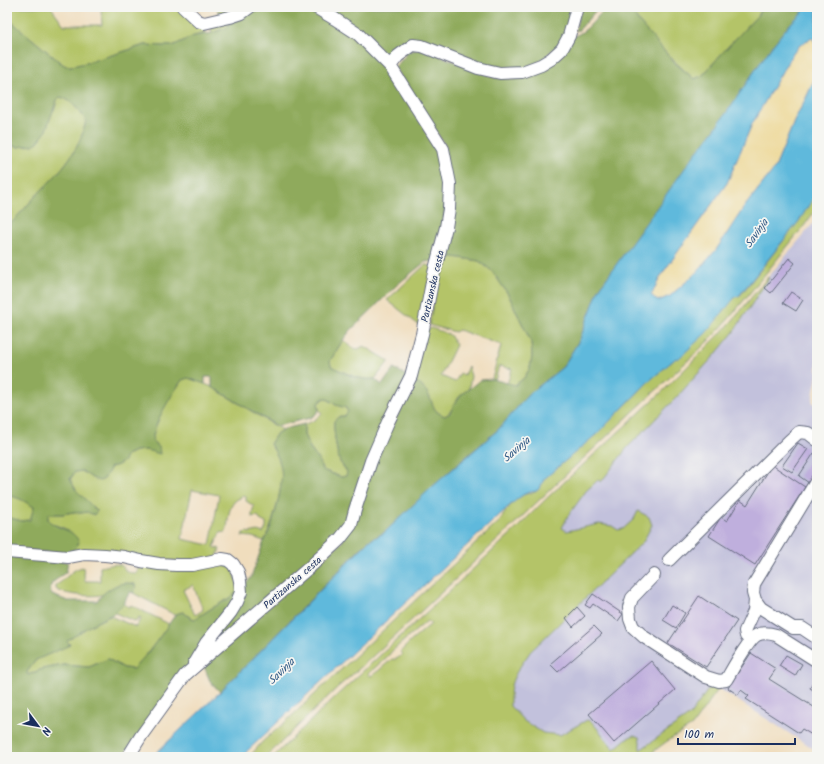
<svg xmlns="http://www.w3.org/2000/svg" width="824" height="764" font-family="Kalam,sans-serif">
<rect width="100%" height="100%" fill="#f6f6f2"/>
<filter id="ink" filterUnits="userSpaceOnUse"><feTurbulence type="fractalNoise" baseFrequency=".025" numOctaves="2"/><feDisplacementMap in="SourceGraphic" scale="8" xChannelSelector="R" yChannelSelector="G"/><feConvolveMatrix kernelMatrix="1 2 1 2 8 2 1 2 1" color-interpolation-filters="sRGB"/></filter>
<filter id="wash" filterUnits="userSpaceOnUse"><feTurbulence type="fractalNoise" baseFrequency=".012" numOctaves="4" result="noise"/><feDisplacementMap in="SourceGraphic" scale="16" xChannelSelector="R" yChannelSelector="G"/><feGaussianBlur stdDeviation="0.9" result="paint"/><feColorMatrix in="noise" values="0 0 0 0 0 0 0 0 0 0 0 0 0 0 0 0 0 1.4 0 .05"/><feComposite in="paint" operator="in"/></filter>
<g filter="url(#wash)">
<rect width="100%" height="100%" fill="#f0ddbd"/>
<path fill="#c2c1dc" d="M817,219V376L812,401L817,408V751L712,684L690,715L640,750L626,739L614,749L592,722L587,720L560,736L543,733L524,721L510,706L511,686L514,678L520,666L530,652L562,621V528L568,516L586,491L599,480L601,482L627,448L675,399L715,355L741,321L769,278L768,277Z"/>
<path fill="#b4c467" stroke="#687a62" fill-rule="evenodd" d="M7,7H51L64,25H102L101,9L98,7H180L204,26L205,33L194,36L172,46H164L145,45L86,63L72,66H66L61,63L7,18Z
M217,7H247L220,18Z
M636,7H761V8L757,16L724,51L702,76L694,79C671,59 649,37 632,12Z
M231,19L228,27L212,33L210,25Z
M60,97C71,99 80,111 86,120C80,154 56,175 34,198C25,208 16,218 7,228V144L19,147L32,145L55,108L57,100Z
M817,192V208L804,226L732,315L718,331L698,351L556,484L487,550L360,668L339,686L266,757H249L263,741L282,725L346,665L500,521C505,511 513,501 523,495C527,493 532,494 535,492C540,490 542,484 544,479L599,432L648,382L676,358L720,316L722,312L736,296L739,297L799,221Z
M443,253L448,256L479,261L492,271L508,294L531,342L532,356L530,368L524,378L515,385L507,384L512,369L499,366L495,381L492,379L501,345L459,330L455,332L429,325Z
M425,265H428L432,267L420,326L387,300Z
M768,277L769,278L733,333L715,355L675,399L627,448L601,482L598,480L586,491L568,516L562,528L567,531L599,524L612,526L618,530L623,529L634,519L638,511L649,517L652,525L643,542L530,652C523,663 514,673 511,686C510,692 510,699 510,706L524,721L543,733L560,735L587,720L592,722L614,749L626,739L634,735L639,737L640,741V750L690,715L712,684L719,688L692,726L687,729L666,742L646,757H273L333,699L514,531L548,497L663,391L725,329L738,314ZM427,621L431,624L410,642L400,652L403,654C399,657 397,660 392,659L378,671L371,676L368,674L388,656L392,651Z
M431,328L443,332L450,335L456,345L441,376L455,382L460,373L464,375L468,366L471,376L469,388C466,391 462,394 459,397C454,404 452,412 445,416C433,412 434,406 429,396C426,390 422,386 416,382L417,379L415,373L427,330Z
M343,340L353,348L358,349L364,346L389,361L375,379C358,381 345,372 330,366V361Z
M188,378L205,384L212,387L282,430L277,433L270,444C275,451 280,460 282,469C284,484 272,528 264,541L252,537L242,536L243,533L248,532L249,533L258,531L263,533L266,528V523L260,520L259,517L256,516L252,517V513L254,506L246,501V497L243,496C241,498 237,499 235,501C227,509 229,522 226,532L220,533L214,547L220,549L217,557L191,562L71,554L64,528L52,524L48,520V514H63L73,512L81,513L87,512V501L76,490L70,480L75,472L82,471L92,478L103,480L111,467L118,465L127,455L135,451L146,450L156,452L159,447L152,441C155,419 170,398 182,380ZM192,490L219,495L210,545L182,539Z
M324,398L329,400L336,405L346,408L348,412L344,416L338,417L334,421C333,429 337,455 340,462C342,465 346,469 348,472L346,476L341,477L325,471L322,469L318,459L311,450L304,435V424C313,422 316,419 322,413L319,410L318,403Z
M7,496C18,496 26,502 34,507L31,520L21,521L7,517Z
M220,563L233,569L239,589L230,598L212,608L195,619L191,618L183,612L179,613L175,615L133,593L136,588L135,585C125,582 117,584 109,590C106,592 104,594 101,595C93,597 62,595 56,589V585C59,583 62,582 64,579C72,573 73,569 83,567L85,581H100V567C105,566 116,563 120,565C127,567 121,573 136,573L140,564ZM193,585L203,610L195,615L183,590Z
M123,604L130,607L131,605L169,624C158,640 146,656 133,669L124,668L108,659L89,667L64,665L42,669L28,675L27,672L36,660L70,644L67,641C80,630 95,623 110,616L136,627L141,618L139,617L136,622L115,613Z"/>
<path fill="#8faa5c" stroke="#556c5d" d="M254,7H310L356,36L386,68L441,151L447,185L446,209L433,261L425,262L398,284L350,331L343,340L330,361L331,366C345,373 358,381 375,379L382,385L394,368L407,376L347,525L205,655L139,733L122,757H7V556L68,562L66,572L52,583L50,589L52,595L68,601H97C103,592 117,582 128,583C130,583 133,584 135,584L136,588L133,593L130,592L123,604L115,613L91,625L67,641L70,645L36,660L27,672L28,675L42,669L64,665L89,667L108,659L124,668L133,669C149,653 162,634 175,615L179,613L183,612L191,618L195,619L212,608L230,598L239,589L251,578L264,541C273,528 284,484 281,469C280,460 275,451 270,444L277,433L284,429L304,424V435L311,450L318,459L322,469L325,471L341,477L346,476L347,472C345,469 342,465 340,462C337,454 333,429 334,421L338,417L344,416L348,412L346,408L336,405L329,400L324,398L318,403L319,410L315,415L310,418L277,426L212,387V377H205V384L188,378L182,380C170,398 155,420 152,441L159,447L160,454L146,450L135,451L127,455L124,461L118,465L111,467L106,476L103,480L99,481L92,478L82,471L75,472L70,479L76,490L97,511L94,515L87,512L81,513L73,512L63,514H48V520C55,528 70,529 76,537C78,539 78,541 79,543L71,554L7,549V517L21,521L30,520L34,507C25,502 18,496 7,496V228C16,218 25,208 34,198C56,175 80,154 86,120C80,112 71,99 60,97L57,100L45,133L38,142L33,145L18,147L7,144V18L61,63L66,66H72L86,63L145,45L164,46H172L194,36L212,33L228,27L231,19Z
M321,7H573L565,38L541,61L522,69L498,70L424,42L389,61Z
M581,7H599L579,30L575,31Z
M606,7H627L632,12L638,21L673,61L694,79L702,76L724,51L757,16L761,9V7H808C800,15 791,22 784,31C752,70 728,116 695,155L611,272L599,289L580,339L563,367L528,395L499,429L460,462L384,533L368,541L220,692L210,681L203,664L342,542L374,463L413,384L416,382C422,386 426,390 429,396C434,406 433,412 445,416L450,413L454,404L461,395L480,380L492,379L515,385L524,378L530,368L532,356L531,342L508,294L492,271L479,261L448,256L443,253L446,147L395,68L408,52L421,48L496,78L515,79L534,73L574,36C587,32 597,17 606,7Z"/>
<path fill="#eeda9e" stroke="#84847e" d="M812,37L817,45L816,76L806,98L796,117L775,168L745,206L716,250L695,274L670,296L658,301L651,295L662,274L727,183L752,124L791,56L800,45Z"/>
<path fill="#5eb9dc" stroke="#3c749d" d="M808,7H817V45L812,37L800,45L791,56L752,124L727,183L662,274L651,295L658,301L670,296L695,274L716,250L745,206L775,168L796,117L806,98L816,76L817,55V192L799,221L738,297L736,296L706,333L678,359L676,358L648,382L599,432L544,479C537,497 535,488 523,495C518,498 513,503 508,507L247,751L243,757H152L220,692L369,541L384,533L432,487L499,429L528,395L563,367L580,339L599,289L611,272L695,154C728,116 752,70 784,31C791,22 800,15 808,7Z"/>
<g id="blocks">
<path fill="#bfafdd" d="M789,258L795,263L771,293L765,288Z
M791,292L803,300L796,311L783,303Z
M798,443L808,449L792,472L782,466Z
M814,453L817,455V470L809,483L799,476Z
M772,465L805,487L755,565L709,536L721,517L727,521L740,500L747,505Z
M593,594L623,614L618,621L593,604L590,608L585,605Z
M699,596L737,621L706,667L668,643Z
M672,605L685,613L676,628L663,620Z
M577,607L585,616L573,627L566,618Z
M594,626L602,634L558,672L550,664Z
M751,653L776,669L769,679L817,709V738L802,729L799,733L746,699L749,696L741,690L738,695L728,688Z
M786,655L802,664L795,676L779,666Z
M651,661L675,690L614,743L589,714Z
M817,676V687L815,691L810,688Z"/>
</g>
</g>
<g filter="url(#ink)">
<use href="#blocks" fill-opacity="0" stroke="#666c7f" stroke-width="1"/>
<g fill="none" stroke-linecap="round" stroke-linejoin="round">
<defs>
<path id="minor" d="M183,7L198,21L204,23L230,17L242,13L250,7
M315,7L335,19L358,34L390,66
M817,480L754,584L753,593L755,600L761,608L793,628H802L817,638
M7,552L68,557L84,554L105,555L124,557L141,561L159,564L176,565H192L222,559L228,560L233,564L238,572L240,581L241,592L237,602L231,612L206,643L194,663
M669,560L789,441L799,432L808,433L817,440
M654,575L632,598L629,607L630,619L633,627L644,637L706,677L719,681L726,680C732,670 748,640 757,635C763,632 769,633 776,635L817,661
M751,640L746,636L745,631L754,611L755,600
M128,757L141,736L185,675L312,565L340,539L351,525L355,510L371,461L388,422L411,376L422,334L433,277L446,227L449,209L450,184L443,149L390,66L398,56L413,45L422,46L478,68L500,73L522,72L541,65L551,59L562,49L569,36L577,7"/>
</defs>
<use href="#minor" stroke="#666c7f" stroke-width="14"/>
<use href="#minor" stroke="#fff" stroke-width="12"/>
</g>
</g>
<g text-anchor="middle" stroke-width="3.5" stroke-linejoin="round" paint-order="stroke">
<g font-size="10" fill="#1b2f5e" stroke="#f6f6f2">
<text transform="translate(432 286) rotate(-77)" y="4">Partizanska cesta</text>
<text transform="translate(292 582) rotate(-41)" y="4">Partizanska cesta</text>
</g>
<g font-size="11" font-style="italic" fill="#2f5884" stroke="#f6f6f2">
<text transform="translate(756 233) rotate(-55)" y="4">Savinja</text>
<text transform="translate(516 449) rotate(-41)" y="4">Savinja</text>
<text transform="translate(281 671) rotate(-44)" y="4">Savinja</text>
</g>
</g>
<rect width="824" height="764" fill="none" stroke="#f6f6f2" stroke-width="24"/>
<g transform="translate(38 726) rotate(122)" stroke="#f6f6f2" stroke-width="3" paint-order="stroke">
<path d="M0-3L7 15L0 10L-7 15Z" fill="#1b2f5e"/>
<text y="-6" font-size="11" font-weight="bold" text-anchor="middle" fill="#1b2f5e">N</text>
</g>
<path d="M678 738v6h117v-6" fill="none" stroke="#1b2f5e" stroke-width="2"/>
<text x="684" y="738" font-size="12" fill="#1b2f5e" stroke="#f6f6f2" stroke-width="3" paint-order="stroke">100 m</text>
</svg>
